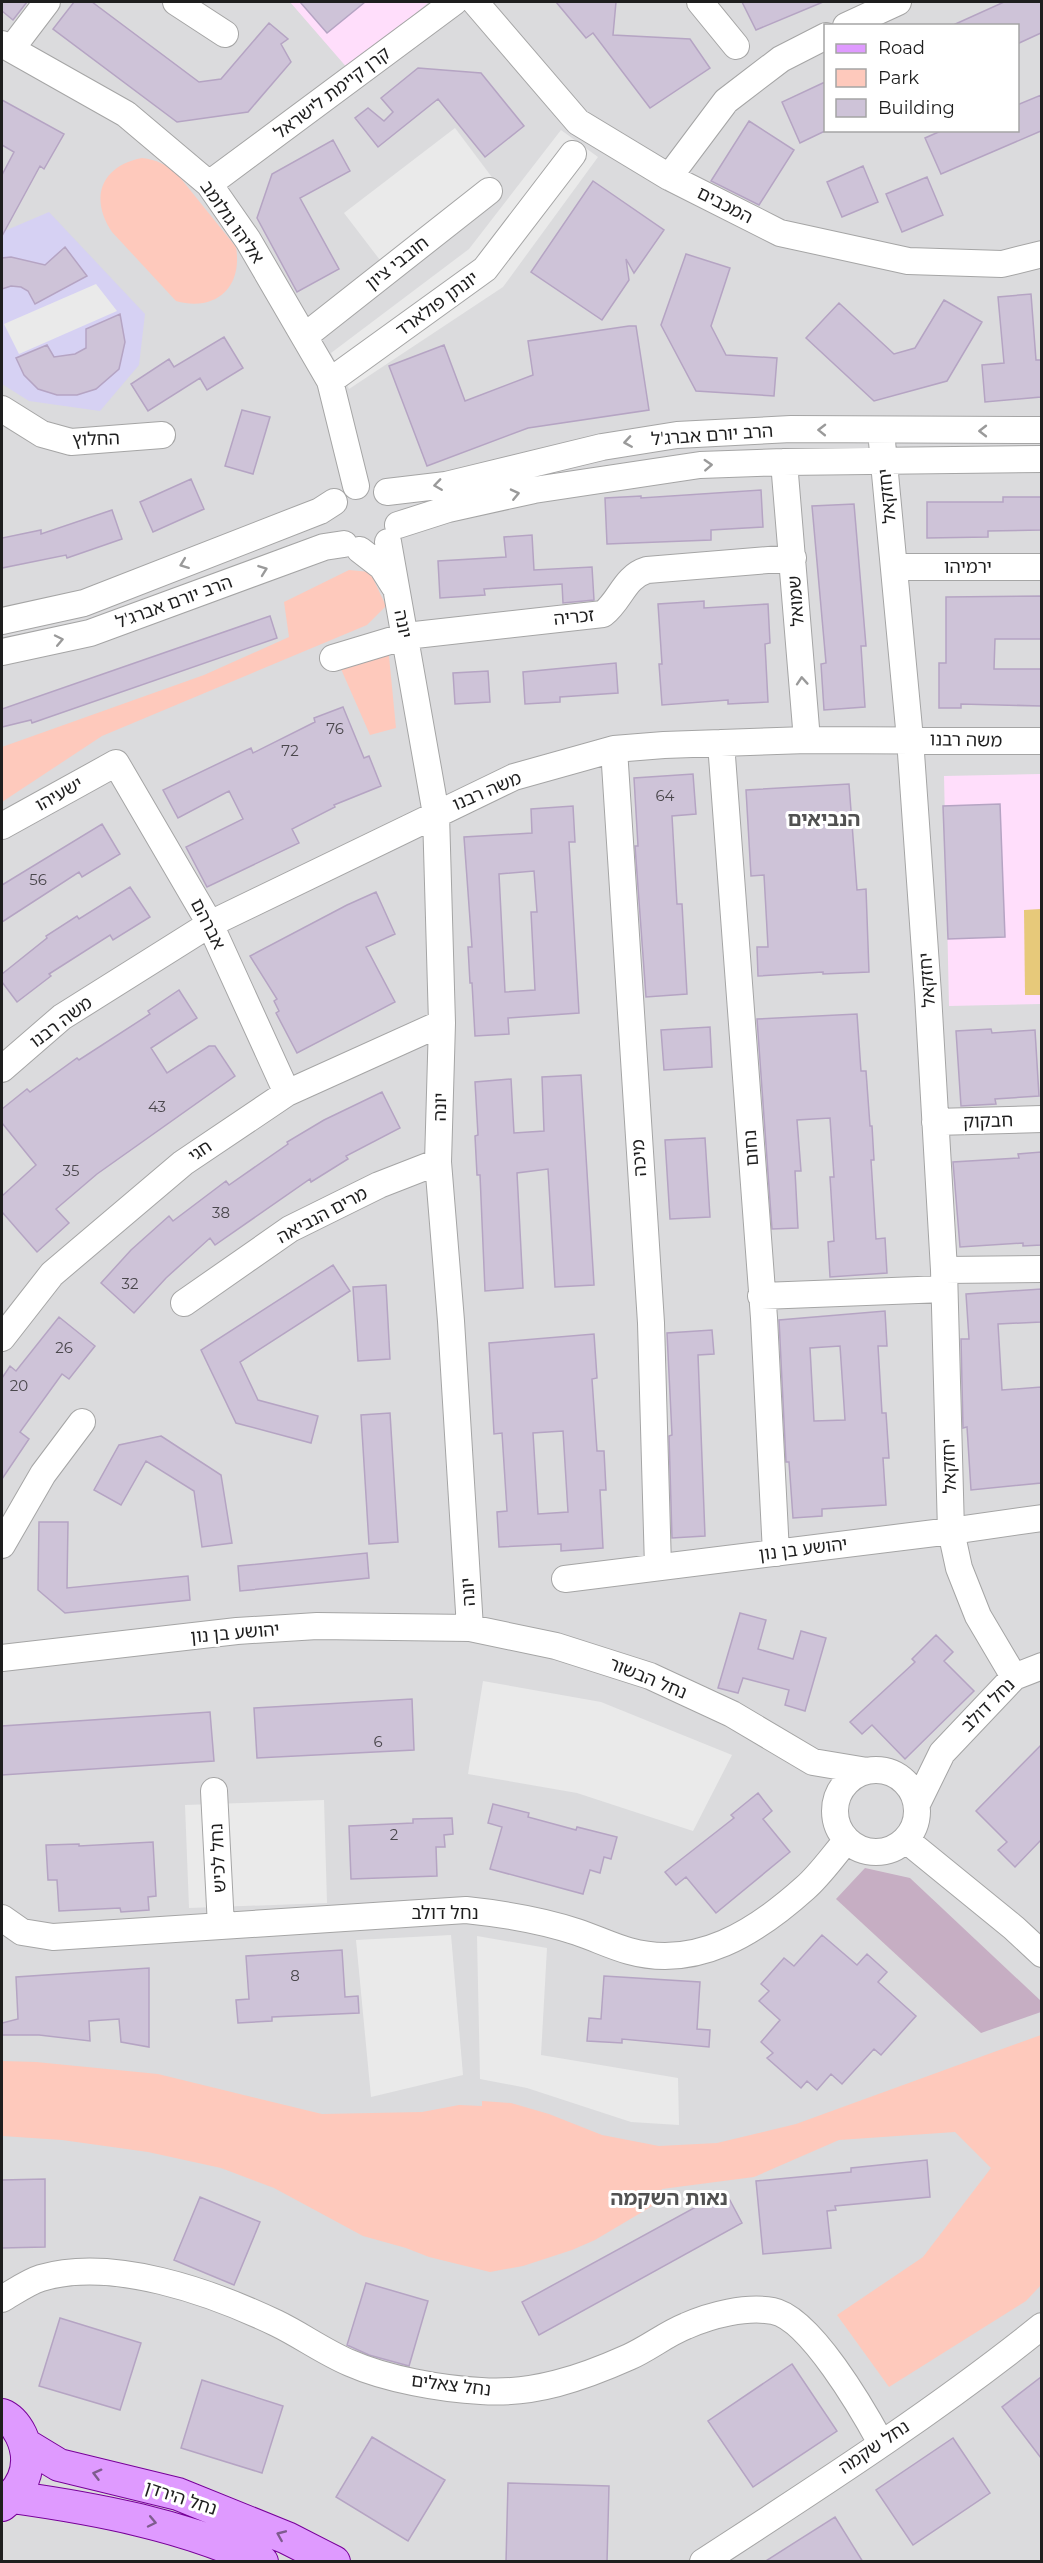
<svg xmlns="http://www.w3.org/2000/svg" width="1043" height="2563" font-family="Montserrat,'Noto Sans Hebrew',sans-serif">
<rect width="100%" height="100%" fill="#ede4f0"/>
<path fill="#dbdbdd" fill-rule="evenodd" d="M2,2H1041V2561H2ZM826,26H1018V130H826Z"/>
<path fill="#d6d1f3" d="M49,212L145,314L139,365L100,411L29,401L2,384V232Z"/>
<path fill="#ffdefb" d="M290,2H429L349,70Z
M1041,774V1004L949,1006L944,776Z"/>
<path fill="#c6aec3" d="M865,1868L910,1878L1041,2001V2012L981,2033L836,1899Z"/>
<path fill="#fec9bc" d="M142,158C157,160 166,164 178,175L236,247C243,288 215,312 176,301L112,232C89,198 101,166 142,158Z
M349,570L370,572L386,606L367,625L102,736L2,802V747L204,675L289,637L284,602Z
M388,646L396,728L370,735L341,669Z
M1041,2035V2285L1026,2301L889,2387L837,2315L923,2257L991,2168L955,2132L839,2140L754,2177L662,2189L659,2202L595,2240L572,2250L523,2266L490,2272L429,2257L406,2248L363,2236L274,2188L221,2168L148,2152L62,2140L2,2136V2061L36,2062L158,2074L322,2114L422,2112L459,2105L482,2106V2101L511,2103L549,2114L602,2135L659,2146L717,2143L796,2124Z"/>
<path fill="#e7c97a" d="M1041,909V995H1025L1024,910Z"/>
<path fill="#eaeaea" d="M455,128L494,180L383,264L344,213Z
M561,130L598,157L503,287L349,389L331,353L469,249Z
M96,284L117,311L19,354L4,324Z
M483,1681L601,1702L732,1755L693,1831L577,1793L468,1774Z
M324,1800L327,1903L189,1908L185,1805Z
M451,1935L463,2075L371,2097L356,1940Z
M477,1936L547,1948L541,2055L678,2078L679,2125L631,2122L527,2088L480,2079Z"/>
<path fill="#cec3d8" stroke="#b5a4c3" stroke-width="1.5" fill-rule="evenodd" d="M2,2H27L13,20L2,11Z
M74,2H92L199,82L221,79L269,23L288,39L281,44L291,62L248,112L177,122L53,29Z
M300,2H365L327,33Z
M556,2H616L613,35L690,39L710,68L650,108L593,33L586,38Z
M742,2H823L756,30Z
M1004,2H1041V33L1017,44V26H951Z
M418,68L481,73L524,126L485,157L438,99L378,147L355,118L368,108L384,121L393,112L381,98Z
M825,82V131L800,143L782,102Z
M1041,95V131L941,174L925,138L943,130H1017V105Z
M2,100L64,134L44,169L40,166L2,236V175L14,152L2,145Z
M749,121L794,150L759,205L711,181Z
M333,140L350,171L300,198L339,269L297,292L257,218L272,174Z
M863,166L878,202L842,217L827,182Z
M927,177L943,215L902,232L886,194Z
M593,181L664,230L634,273L626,259L629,280L602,320L531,272Z
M65,247L87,276L35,304L28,291L21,287L11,286L2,289V258L11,257L45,265Z
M686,254L730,268L711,326L726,355L777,358L774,396L696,391L661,325Z
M1031,294L1036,360H1041V397L985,402L982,365L1004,363L998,297Z
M944,300L982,322L947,381L874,401L806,338L839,303L894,354L915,348Z
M120,314L125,342L119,369L96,389L77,395H57L38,389L24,375L16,358L47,345L54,357L75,354L86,348V329Z
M629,326H636L649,410L528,428L427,466L389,366L444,345L465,401L533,375L528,341Z
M224,337L243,368L207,390L200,378L148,411L131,384L169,359L174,367Z
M242,410L270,417L253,474L225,466Z
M191,479L204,509L153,532L140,502Z
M761,490L763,527L711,530V540L607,544L605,498L641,496V498Z
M1003,497H1041V530L988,531V537L927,538V502H1003Z
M854,504L866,646H861L865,707L824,710L821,664L826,663L812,506Z
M112,510L122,539L67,558L66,555L2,568V538L41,530V534Z
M532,535L534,570L592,567L594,600L563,603L562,584L484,589L485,595L440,598L438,561L506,557L504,537Z
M1041,596V639H995L994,669H1041V706L961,704V708H939V663H946V597Z
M704,601V608L768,604L770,643L765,644L768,702L728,704V700L662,705L659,664H662L658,604Z
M270,616L277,638L32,723L31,720L2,727V709Z
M616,663L618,693L560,697V702L525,704L523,672Z
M488,671L490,702L455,704L453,673Z
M343,707L364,758L369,756L381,786L334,805L335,807L292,829L299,843L207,887L186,847L243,819L229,791L178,818L163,790L251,748L253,753L315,722L314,718Z
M693,774L696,814L672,816L677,904H682L687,994L646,997L635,846H638L634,778Z
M849,784L857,890L866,889L869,972L823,974V972L758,976L757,947H768L764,875L751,876L746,790Z
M1000,804L1005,937L948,939L943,806Z
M573,806L575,842H569L579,1013L508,1018L509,1034L475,1036L472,983H470L468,947H472L464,837L532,833L531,809ZM534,871L537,912H531L535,990L505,992L499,874Z
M102,824L120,854L82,877L79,872L2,922V885Z
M130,887L150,917L113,940L110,935L49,974L51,976L17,1002L2,982V974L47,938L46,936L77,916L79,919Z
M376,892L395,934L366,947L395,1002L297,1053L276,1013L279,1011L274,1001L277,999L250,956L347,905Z
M179,990L197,1018L151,1048L167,1073L209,1046H215L235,1076L97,1174L56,1209L69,1223L37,1252L2,1212V1196L36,1165L2,1123V1109L27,1089L30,1092L77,1058L79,1060L150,1014L148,1011Z
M857,1014L861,1071H866L870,1126H872L874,1160H871L876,1239L885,1238L887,1273L830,1277L828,1242L834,1241L830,1177H834L830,1118L797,1120L801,1171H795L798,1228L772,1229L757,1019Z
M710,1027L712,1067L664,1070L661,1030Z
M991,1029L992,1033L1035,1030L1039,1096L995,1099L996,1104L961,1106L956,1031Z
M581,1075L594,1285L555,1287L548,1169L517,1173L523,1288L485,1291L480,1175H477L475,1136L478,1135L475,1082L511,1079L514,1133L544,1131L542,1077Z
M382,1092L400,1128L346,1156L348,1159L311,1182L310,1179L215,1245L210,1238L166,1278L134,1313L101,1283L131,1250L169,1216L173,1221L226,1181L229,1185L288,1144L287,1142L324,1120Z
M705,1138L710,1217L670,1219L665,1140Z
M1041,1152V1245L1023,1246V1243L960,1247L953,1162L1019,1158L1018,1154Z
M333,1265L350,1291L240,1362L258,1400L318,1416L311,1443L236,1423L201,1350Z
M386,1285L390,1359L358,1361L353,1287Z
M1041,1289V1322L998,1324L1002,1390L1041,1387V1483L971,1490L967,1427L963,1428L961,1339H969L966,1294Z
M885,1311L887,1346H878L882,1413H886L889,1458H883L886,1505L822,1509V1516L793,1518L789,1462H786L779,1320ZM840,1346L845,1420L814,1421L810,1348Z
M59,1317L95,1346L69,1379L62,1374L20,1432L29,1439L2,1479V1378L10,1366L16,1371Z
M712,1330L714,1354L698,1355L705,1536L672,1538L669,1436L672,1435L667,1333Z
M594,1334L597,1378L592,1379L597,1451H604L606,1490H600L603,1548L561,1551V1544L499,1547L497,1512L507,1511L502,1433L494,1434L489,1343ZM563,1431L568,1512L538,1514L533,1433Z
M390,1413L398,1542L369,1544L361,1415Z
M161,1436L221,1475L232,1543L202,1547L194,1491L146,1461L121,1505L94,1490L119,1445Z
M39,1522H68L67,1588L188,1576L190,1600L65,1613L38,1590Z
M367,1553L369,1578L240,1591L238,1566Z
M740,1613L766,1620L758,1649L793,1659L801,1631L826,1638L805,1711L785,1705L789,1690L743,1678L738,1693L718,1688Z
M936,1635L953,1652L944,1661L974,1691L905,1759L872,1725L862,1734L850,1722L915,1662L912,1659Z
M412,1699L414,1750L257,1758L254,1708Z
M210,1712L214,1761L2,1775V1726Z
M1041,1745V1840L1015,1867L998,1850L1007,1842L976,1811Z
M758,1793L772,1811L763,1819L790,1852L716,1913L686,1877L676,1885L665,1872L734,1818L731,1815Z
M493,1804L529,1813L528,1817L576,1830L577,1827L617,1837L611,1859L604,1857L600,1873L590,1870L583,1894L490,1869L502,1827L488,1823Z
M452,1818L453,1834L444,1835L445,1847H436L437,1876L351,1879L349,1826L413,1823V1819Z
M153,1842L156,1896L148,1897L149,1910L121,1912L120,1908L59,1911L57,1880H48L46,1845L79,1844V1846Z
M822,1935L857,1965L867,1954L887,1972L878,1982L916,2016L881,2055L874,2049L842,2084L831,2074L817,2090L807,2081L801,2088L767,2058L773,2053L761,2042L780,2020L759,2001L769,1991L761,1984L784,1958L794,1966Z
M342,1950L345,1997L358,1996L359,2013L272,2017V2021L238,2023L236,2000L249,1999L246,1956Z
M149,1968V2047L121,2042L119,2019L89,2021L90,2041L39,2035H2V2023L18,2019L16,1977Z
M604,1976L700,1982L697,2029L710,2030L709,2047L622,2039V2043L587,2041L589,2018L601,2019Z
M927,2160L930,2197L835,2206L836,2210L827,2211L831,2248L763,2254L756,2181L851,2172V2168Z
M45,2179V2247L2,2248V2180Z
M725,2191L742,2223L539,2335L522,2302Z
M200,2197L260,2222L234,2285L174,2260Z
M366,2283L428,2301L409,2366L369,2355L347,2345Z
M60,2318L141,2343L120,2410L39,2386Z
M792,2364L837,2431L753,2487L708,2421Z
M1041,2377V2458L1002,2407Z
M202,2380L283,2406L262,2473L181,2448Z
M372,2437L445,2480L408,2541L336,2497Z
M953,2438L990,2493L913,2545L876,2490Z
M508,2483L609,2486L607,2562H506Z
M835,2517L863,2562H764Z"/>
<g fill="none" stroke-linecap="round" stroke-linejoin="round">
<defs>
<path id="minor" d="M176,2L225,34
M475,2L578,122L669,177L780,233L908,261L1002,264L1042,254
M700,2L736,46
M846,26L898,2
M2,44L126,114L209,184L248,240L330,381L356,486
M12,48L47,2
M669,177L726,101L781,59L826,36
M209,184L454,2
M305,336L489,191
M330,381L485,269L573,154
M2,409L42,434L71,442L162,435
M881,431L910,739L928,994L944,1270L951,1531L959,1568L978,1616L1014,1677
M784,462L807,740
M387,492L446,485L602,447L677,435L791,429L1042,430
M398,525L448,509L534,490L700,465L784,462L1042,459
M388,542L436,814L442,1023L438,1162L451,1321L470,1628
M360,550L382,567L394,586
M894,567H1042
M2,621L84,603L320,511L334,502
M2,652L90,633L324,547L344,544
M333,658L406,636L603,614C621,600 624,577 647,570L793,558
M721,743L764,1318L776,1553
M614,749L651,1323L658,1567
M2,826L116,763L210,924L287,1093
M2,1069L62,1017L210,924L514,777L614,749L664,745L807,740L1042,741
M935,1122L1042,1119
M944,1270L1042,1269
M761,1296L944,1289
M184,1303L290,1229L379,1185L438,1162
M2,1338L52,1274L183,1163L287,1093L442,1023
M2,1545L43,1474L82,1422
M565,1579L951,1531L1042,1518
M2,1658L237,1631L317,1626L470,1628L556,1646L650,1676L732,1714L813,1762L867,1771
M835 1811a41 41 0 1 1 82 0a41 41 0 1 1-82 0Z
M214,1791L221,1926
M917,1804L942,1753L1014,1677L1042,1666
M906,1840L1014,1928L1042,1954
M2,1918L22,1932L53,1937L466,1910C504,1914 541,1920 577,1932C595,1938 611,1946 629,1951C697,1970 756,1932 805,1888C820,1875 833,1856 847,1840
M2,2299C14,2292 28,2282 41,2278C113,2257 211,2292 276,2323C301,2335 324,2352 350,2363C386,2379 441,2389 481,2391C533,2395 582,2378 629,2357C649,2348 666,2334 686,2326C711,2315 746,2306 773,2311C810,2318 863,2410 881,2443
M703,2562C818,2487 935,2412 1042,2326"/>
<path id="major" d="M2,2415C10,2418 17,2427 21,2435C34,2462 25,2487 2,2505
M26,2445L59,2465L178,2494L287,2538L334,2562
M12,2497C98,2509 183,2525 262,2562"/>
</defs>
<use href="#minor" stroke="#a5a5a5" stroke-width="28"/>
<use href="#major" stroke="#709" stroke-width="34"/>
<use href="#minor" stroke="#fff" stroke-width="26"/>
<use href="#major" stroke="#df9aff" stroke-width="32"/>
</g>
<defs><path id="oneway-chevron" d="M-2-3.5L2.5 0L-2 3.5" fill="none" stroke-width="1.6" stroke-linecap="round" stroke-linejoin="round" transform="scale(1.5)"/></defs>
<g stroke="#9a9a9a">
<use href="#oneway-chevron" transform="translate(822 430) rotate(-179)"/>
<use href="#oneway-chevron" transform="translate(983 431) rotate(180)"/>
<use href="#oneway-chevron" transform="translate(628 442) rotate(171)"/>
<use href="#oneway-chevron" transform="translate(708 465) rotate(-3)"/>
<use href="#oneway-chevron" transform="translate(438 485) rotate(172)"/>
<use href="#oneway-chevron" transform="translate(515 494) rotate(-13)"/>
<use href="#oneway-chevron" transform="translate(184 564) rotate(159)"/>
<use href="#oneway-chevron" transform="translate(263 570) rotate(-20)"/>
<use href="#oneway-chevron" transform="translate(59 640) rotate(-12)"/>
<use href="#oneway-chevron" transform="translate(802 681) rotate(-94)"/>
</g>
<g stroke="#7e5c8e">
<use href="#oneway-chevron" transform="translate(97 2474) rotate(-165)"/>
<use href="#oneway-chevron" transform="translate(152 2522) rotate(12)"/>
<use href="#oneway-chevron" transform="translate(281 2535) rotate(-157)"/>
</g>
<g text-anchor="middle" stroke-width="6" stroke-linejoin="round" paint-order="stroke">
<g font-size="15" fill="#4a474c">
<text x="335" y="734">76</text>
<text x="290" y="756">72</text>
<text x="665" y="801">64</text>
<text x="38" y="885">56</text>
<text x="157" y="1112">43</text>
<text x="71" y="1176">35</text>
<text x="221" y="1218">38</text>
<text x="130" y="1289">32</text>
<text x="64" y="1353">26</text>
<text x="19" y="1391">20</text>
<text x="378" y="1747">6</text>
<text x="394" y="1840">2</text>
<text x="295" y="1981">8</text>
</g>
<g font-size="18" fill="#1e1e1e" stroke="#fff">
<text transform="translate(332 93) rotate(-37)" y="6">קרן קיימת לישראל</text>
<text transform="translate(725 205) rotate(27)" y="6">המכבים</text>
<text transform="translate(232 222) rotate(55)" y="6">אליהו גולומב</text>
<text transform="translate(397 263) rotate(-38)" y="6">חובבי ציון</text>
<text transform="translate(437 304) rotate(-36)" y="6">יונתן פולארד</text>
<text transform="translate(712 435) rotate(-4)" y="6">הרב יורם אברג'ל</text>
<text transform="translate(96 439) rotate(-2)" y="6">החלוץ</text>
<text transform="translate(887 496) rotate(-96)" y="6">יחזקאל</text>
<text x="968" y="573">ירמיהו</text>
<text transform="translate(796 601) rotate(-94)" y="6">שמואל</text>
<text transform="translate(174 602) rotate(-20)" y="6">הרב יורם אברג'ל</text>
<text transform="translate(574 617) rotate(-6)" y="6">זכריה</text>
<text transform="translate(403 624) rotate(79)" y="6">יונה</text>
<text transform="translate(966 740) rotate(1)" y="6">משה רבנו</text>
<text transform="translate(487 791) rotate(-23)" y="6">משה רבנו</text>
<text transform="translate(59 794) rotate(-29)" y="6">ישעיהו</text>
<text transform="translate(208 924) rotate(63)" y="6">אברהם</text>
<text transform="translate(927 980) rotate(-94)" y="6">יחזקאל</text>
<text transform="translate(61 1022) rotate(-37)" y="6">משה רבנו</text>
<text transform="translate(440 1107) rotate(-89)" y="6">יונה</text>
<text transform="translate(988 1121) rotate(-2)" y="6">חבקוק</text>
<text transform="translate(751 1148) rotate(-94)" y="6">נחום</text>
<text transform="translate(200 1151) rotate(-34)" y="6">חגי</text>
<text transform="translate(639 1158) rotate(-94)" y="6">מיכה</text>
<text transform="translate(322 1215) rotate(-28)" y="6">מרים הנביאה</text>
<text transform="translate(949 1466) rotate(-92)" y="6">יחזקאל</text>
<text transform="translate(803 1549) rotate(-7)" y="6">יהושע בן נון</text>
<text transform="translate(468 1592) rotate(-94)" y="6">יונה</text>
<text transform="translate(235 1633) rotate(-5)" y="6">יהושע בן נון</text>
<text transform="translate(648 1678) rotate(22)" y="6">נחל הבשור</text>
<text transform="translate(988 1705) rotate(-45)" y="6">נחל דולב</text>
<text transform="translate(218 1858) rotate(-93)" y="6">נחל לכיש</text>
<text x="445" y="1919">נחל דולב</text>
<text transform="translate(451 2385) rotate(7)" y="6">נחל צאלים</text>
<text transform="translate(874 2447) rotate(-34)" y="6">נחל שקמה</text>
<text transform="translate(181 2498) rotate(18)" y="6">נחל הירדן</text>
</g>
<g font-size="20" font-weight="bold" fill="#515151" stroke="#fff">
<text x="824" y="826">הנביאים</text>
<text x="669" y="2205">נאות השקמה</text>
</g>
</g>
<rect width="1043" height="2563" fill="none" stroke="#1e1e1e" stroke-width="6"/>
<rect x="824" y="24" width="195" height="108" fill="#ffffff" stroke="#a5a5a5" stroke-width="1.5"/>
<rect x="836" y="44" width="30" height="9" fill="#df9aff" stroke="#a5a5a5" stroke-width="1.5"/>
<text x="878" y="54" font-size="18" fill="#1e1e1e">Road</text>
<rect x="836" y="69" width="30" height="18" fill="#fec9bc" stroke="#a5a5a5" stroke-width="1.5"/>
<text x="878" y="84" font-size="18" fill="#1e1e1e">Park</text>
<rect x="836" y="99" width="30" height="18" fill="#cec3d8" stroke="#a5a5a5" stroke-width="1.5"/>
<text x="878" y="114" font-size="18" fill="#1e1e1e">Building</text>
</svg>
